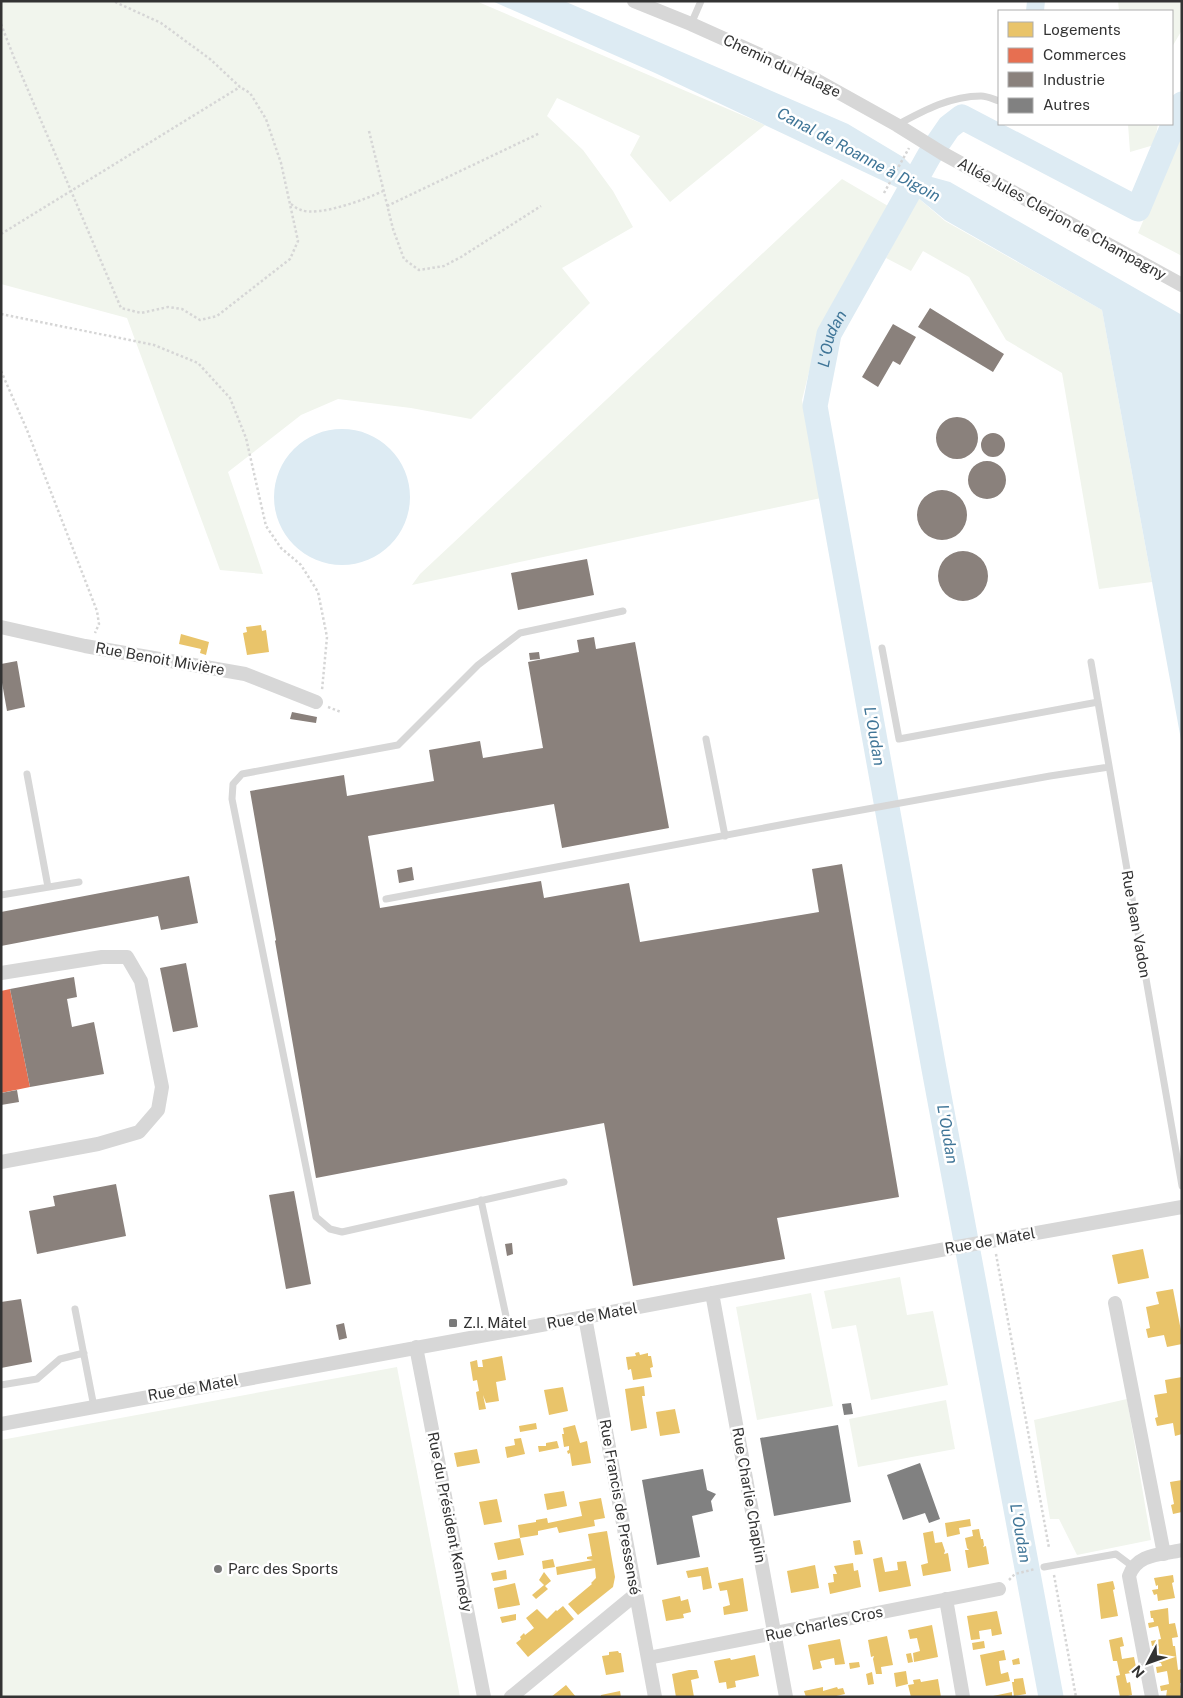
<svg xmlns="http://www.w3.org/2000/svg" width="1183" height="1698" font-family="'Public Sans',sans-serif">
<rect width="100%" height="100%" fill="#fff"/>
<path fill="#f1f5ed" d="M1,1H476L765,125L670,202L630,155L640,136L557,98L547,116L583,150L613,191L633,227L562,268L590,303L471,419L411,408L338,399L301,415L228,472L263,574L220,570L127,318L1,284Z
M1118,1H1182V30L1172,47V11H1119Z
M1128,124H1158L1154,145L1130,152Z
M1182,130V256L1138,233Z
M842,179L888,206L819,332L802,400L821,498L412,585L420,574Z
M917,197L945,221L1102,310L1152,582L1099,589L1062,373L1006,340L969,277L923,251L911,271L886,258Z
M900,1277L907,1315L933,1311L948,1385L871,1400L856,1325L832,1329L824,1291Z
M811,1293L833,1406L757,1420L736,1307Z
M397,1367L460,1697H1V1440Z
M1127,1399L1151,1540L1077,1555L1059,1519H1050L1034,1420Z
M946,1400L955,1449L858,1467L849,1419Z"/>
<path fill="#ddebf3" d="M492,1H564L848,124L903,157L912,166L928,176L950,182L1182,315V745L1102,310L945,220L917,197L655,73Z
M1027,1H1045L1044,11H1026Z
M274 497a68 68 0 1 1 136 0a68 68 0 1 1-136 0Z"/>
<path fill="#e9c46a" d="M261,625L262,631L266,630L269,652L247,655L243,633L247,632L246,627Z
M181,634L209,642L206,655L200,653L201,649L179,644Z
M1143,1249L1149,1278L1118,1284L1112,1255Z
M1173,1289L1182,1336V1344L1167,1347L1164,1335L1148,1338L1146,1329L1150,1328L1146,1307L1159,1304L1156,1292Z
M639,1352L640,1355L648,1353V1356H651L653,1367L650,1368L652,1377L633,1380L631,1369L628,1370L626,1357L636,1356L635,1353Z
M502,1356L506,1380L496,1382L499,1401L486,1403L483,1395L486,1409L479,1410L476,1392L479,1391L477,1380L473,1381L470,1362L477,1360L478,1367H483L482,1360Z
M1182,1377V1434L1175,1436L1173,1423L1157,1426L1155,1418L1158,1417L1154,1395L1167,1393L1165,1380Z
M644,1386L645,1396H642L647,1428L631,1431L625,1389Z
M563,1387L568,1411L549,1415L544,1390Z
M675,1409L680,1433L660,1436L656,1412Z
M536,1423L537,1429L520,1432L519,1426Z
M575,1425L580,1443L587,1441L591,1463L572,1466L570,1453L568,1454L567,1451L569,1450V1446L564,1447L562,1434H564L563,1428Z
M521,1438L525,1454L507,1458L505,1447L515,1445L514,1439Z
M557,1441L559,1448L539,1452L538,1446H546V1443Z
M477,1449L480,1463L457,1467L454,1453Z
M1182,1480V1512L1173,1514L1171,1505L1174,1504L1170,1482Z
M564,1491L567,1506L547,1510L544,1494Z
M601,1498L605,1518L594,1520L595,1526L559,1533L557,1527L538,1531V1535L520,1538L518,1525L536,1522V1520L547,1518L548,1523L582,1516L579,1502Z
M497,1499L502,1522L484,1525L479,1502Z
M970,1519L971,1526L959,1528L960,1534L947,1537L945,1523Z
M979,1529L981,1539H983L984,1545L983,1547L986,1546L989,1564L968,1568L965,1550H969L967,1548L965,1538L973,1536L972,1530Z
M607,1531L615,1577L613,1587L578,1615L568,1604L592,1584L591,1583L596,1578L595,1568L557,1575L556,1567L593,1560L587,1559V1557L592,1556L588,1534Z
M933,1531L935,1543L942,1542L945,1551L944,1554L948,1553L951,1571L923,1576L921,1565L928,1563L923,1533Z
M520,1538L524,1555L498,1560L494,1543Z
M860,1540L863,1554L855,1555L853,1541Z
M882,1557L885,1572L898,1570L897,1562L906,1561L911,1586L879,1592L873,1559Z
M553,1559L555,1567L543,1569L542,1561Z
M853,1563L854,1571L858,1570L861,1587L830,1594L828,1583L834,1582L833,1574H837L834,1566Z
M815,1565L819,1588L791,1593L787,1571Z
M708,1567L712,1588L703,1590L701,1576L688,1578L686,1571Z
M506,1570L507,1579L493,1581L491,1573Z
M544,1572L551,1581L545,1586L548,1589L536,1599L532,1595L544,1585L539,1580Z
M1173,1575L1174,1582L1172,1583L1175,1598L1158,1601L1157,1594L1154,1595L1152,1590L1158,1589V1585L1156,1586L1154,1578Z
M743,1578L748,1611L724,1615L723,1607L730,1605L727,1590L720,1591L718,1583Z
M1113,1581L1115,1589L1113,1590L1118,1616L1101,1619L1097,1584Z
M515,1583L520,1605L498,1609L494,1588Z
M680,1596L681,1601L688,1599L691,1612L683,1614L684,1618L666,1621L662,1600Z
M563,1606L574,1619L528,1657L516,1643L521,1639L520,1637L524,1633L525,1635L534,1628L526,1618L537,1609L547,1619L556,1610L557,1611Z
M1168,1608L1169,1624L1175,1623L1178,1637L1172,1638L1173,1646H1175L1178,1670L1182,1669V1683H1180L1182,1697H1166L1167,1690L1161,1691L1160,1686L1169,1684L1168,1677L1167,1671L1157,1673L1156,1667L1162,1666L1161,1663H1159L1157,1649L1159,1648L1158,1645L1152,1646L1151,1641L1161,1639L1158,1626L1149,1628L1148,1623L1154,1622L1153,1618H1151L1150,1611Z
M997,1611L1002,1634L992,1636L991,1629L979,1631L980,1639L971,1640L967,1616Z
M516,1614V1620L502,1623L500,1617Z
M932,1625L938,1657L914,1662L913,1653L920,1651L917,1638L910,1639L908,1630Z
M887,1636L893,1665L881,1667L882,1674H876L873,1659L874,1656L871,1657L868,1640Z
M1122,1637L1124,1646L1120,1647L1122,1659L1134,1657L1137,1672L1125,1674L1127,1683L1130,1682L1132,1695L1124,1697H1120L1116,1676L1120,1675L1117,1661H1113L1109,1640Z
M840,1639L845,1664L835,1665L834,1658L820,1661L822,1668L813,1670L808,1645Z
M984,1641L985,1648L973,1650L972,1643Z
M1004,1650L1006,1660L999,1661L1000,1668L1001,1674L1008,1672L1010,1681L986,1686L980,1655Z
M618,1651L619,1653H621L624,1672L606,1675L602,1656L609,1655V1652Z
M911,1653L913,1662L908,1663L906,1654Z
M755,1655L759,1676L735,1681L736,1687L727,1689L726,1682L719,1683L714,1661L730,1658L731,1660Z
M1019,1658L1020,1664L1013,1665L1012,1660Z
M859,1662L860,1667L850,1669L849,1663Z
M689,1670H697L699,1678L691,1680L694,1697H676L672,1674Z
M906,1671L908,1684L896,1687L894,1673Z
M872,1672L874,1684L868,1685L866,1674Z
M1023,1678L1026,1694L1014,1696L1012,1682H1014V1679Z
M920,1679L921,1682L938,1679L941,1697H911L908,1685L914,1684L913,1680Z
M566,1685L576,1697H551Z
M823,1687V1691L837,1687L838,1689L843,1688L845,1694L832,1697H806L804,1691Z
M620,1691L621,1697H601V1695Z
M1012,1692V1697H993V1696Z"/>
<path fill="#e76f51" d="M10,989L30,1087L1,1093V991Z"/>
<path fill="#8a817c" d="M930,308L1004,354L993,372L918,327Z
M893,324L916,337L900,365L893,361L878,387L862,377Z
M936 438a21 21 0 1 1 42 0a21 21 0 1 1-42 0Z
M981 445a12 12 0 1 1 24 0a12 12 0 1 1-24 0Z
M968 480a19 19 0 1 1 38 0a19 19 0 1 1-38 0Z
M917 515a25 25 0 1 1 50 0a25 25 0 1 1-50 0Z
M938 576a25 25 0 1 1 50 0a25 25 0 1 1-50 0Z
M587,559L594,595L518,610L511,573Z
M594,637L596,649L635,642L669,828L562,848L554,804L368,836L380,908L541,881L544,898L629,883L640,942L819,912L812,869L842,864L899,1197L777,1218L785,1259L633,1286L604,1123L316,1178L275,941L276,940L250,791L344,775L347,796L434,781L429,750L480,741L483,758L543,748L528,662L579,652L577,640Z
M539,652L540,659L530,660L529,653Z
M17,661L25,707L7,711L1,677V664Z
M292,712L317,717L316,723L290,719Z
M412,867L414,880L399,883L397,870Z
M189,876L198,923L161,930L158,916L1,946V912Z
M186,963L198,1027L173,1032L160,968Z
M74,977L77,997L67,999L72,1027L94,1022L104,1074L30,1087L10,989Z
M17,1090L19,1102L1,1105V1093Z
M116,1184L126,1236L37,1254L29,1211L55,1206L53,1196Z
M294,1191L311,1284L286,1289L269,1195Z
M512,1243L513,1254L507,1256L505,1244Z
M21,1299L32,1362L1,1368V1302Z
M344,1323L347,1338L339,1340L336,1325Z"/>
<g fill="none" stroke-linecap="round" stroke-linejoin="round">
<path stroke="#ddebf3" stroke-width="25" id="s1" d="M1051,1697L934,1069L815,406L829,334L929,156L949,127L962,117L1138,209L1182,104"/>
</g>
<path fill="#818181" d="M851,1403L853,1414L844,1415L842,1404Z
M838,1425L851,1502L774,1516L760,1438Z
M920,1463L940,1519L929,1523L925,1513L903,1520L887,1475Z
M703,1469L707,1490L716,1494L711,1501L713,1511L692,1516L700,1557L657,1565L642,1480Z"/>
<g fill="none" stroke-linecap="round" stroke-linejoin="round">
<path stroke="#d6d6d6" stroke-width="2.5" stroke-dasharray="2.5 2.5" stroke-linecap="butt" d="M1,24L13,55L121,308L141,313L168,307L182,309L200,320L217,316L290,259L298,241L281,163L266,119L250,93L240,87L210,59L161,23L113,1
M369,131L393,229L404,259L419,270L444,266L461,257L541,206
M884,193L909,148
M291,204C294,206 297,209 301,210C318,217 367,199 383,191
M387,206L540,133
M1,234L240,87
M1,314L154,345L198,363L230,398L246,438L266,526L281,548L301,565L318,592L327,637L322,690
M1,371L27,430L97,611L99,624L95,633
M328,707L341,712
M996,1254L1049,1548
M1054,1575L1076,1697
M1009,1580L1015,1574L1035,1569"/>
<path stroke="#d7d7d7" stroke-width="7" d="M691,24L701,1
M897,125C923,111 950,96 981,96C987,96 993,99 999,101
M882,648L899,739L1098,702
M1091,662L1182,1186
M706,739L725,836
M27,774L48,887
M1,895L79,882
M386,899L801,821L1050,776L1109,767
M564,1182L342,1232L330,1229L316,1217L232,799L233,784L242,774L398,745L478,665L520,633L623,611
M481,1200L509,1330
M75,1309L94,1407
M1,1385L37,1379L60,1359L84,1353
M1044,1567L1116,1554L1132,1566"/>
<path stroke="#d7d7d7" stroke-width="14" d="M634,1L691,24L818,81L897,125L942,153L1182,285
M1,627L85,646L245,674L316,702
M1,973L102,957H127L141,981L162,1087L158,1110L139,1132L98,1144L1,1162
M712,1293L786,1697
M1115,1303L1164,1554
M585,1317L655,1697
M416,1347L484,1697
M1,1424L585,1317L946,1249L1182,1207
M946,1599L963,1697
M648,1658L999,1589
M511,1697L636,1594
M1152,1697L1129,1576C1137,1553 1161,1555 1182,1550"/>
</g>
<g fill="#7a7a7a" stroke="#fff" stroke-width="2">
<rect x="448" y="1318" width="10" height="10" rx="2.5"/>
<circle cx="218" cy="1569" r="5"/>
</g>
<g text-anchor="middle" stroke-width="5" stroke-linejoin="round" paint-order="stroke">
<g font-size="15" fill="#333" stroke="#fff">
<text transform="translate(782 66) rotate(25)" y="5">Chemin du Halage</text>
<text transform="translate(1062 219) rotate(29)" y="5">Allée Jules Clerjon de Champagny</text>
<text transform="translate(160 659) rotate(10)" y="5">Rue Benoit Mivière</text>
<text transform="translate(1136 924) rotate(80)" y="5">Rue Jean Vadon</text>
<text transform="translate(990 1241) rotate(-10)" y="5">Rue de Matel</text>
<text transform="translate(592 1316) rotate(-10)" y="5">Rue de Matel</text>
<text transform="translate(193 1388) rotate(-10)" y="5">Rue de Matel</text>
<text transform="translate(749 1495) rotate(80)" y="5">Rue Charlie Chaplin</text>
<text transform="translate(620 1507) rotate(80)" y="5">Rue Francis de Pressensé</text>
<text transform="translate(450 1522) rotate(79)" y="5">Rue du Président Kennedy</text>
<text transform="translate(824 1624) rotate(-12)" y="5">Rue Charles Cros</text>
</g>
<g font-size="15" fill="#333" stroke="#fff" text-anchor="start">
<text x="463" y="1328">Z.I. Mâtel</text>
<text x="228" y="1574">Parc des Sports</text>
</g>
<g font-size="16" font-style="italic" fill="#3f7597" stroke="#fff">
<text transform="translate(859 154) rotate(28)" y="6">Canal de Roanne à Digoin</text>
<text dy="6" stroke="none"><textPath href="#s1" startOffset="1382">L'Oudan</textPath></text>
<text transform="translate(875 736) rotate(80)" y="6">L'Oudan</text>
<text transform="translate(948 1134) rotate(80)" y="6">L'Oudan</text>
<text transform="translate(1021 1533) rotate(80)" y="6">L'Oudan</text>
</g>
</g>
<rect width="1183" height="1698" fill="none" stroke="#333333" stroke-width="5"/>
<rect x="998" y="10" width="175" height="115" fill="#ffffff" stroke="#adadad"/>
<rect x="1008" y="22" width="25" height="15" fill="#e9c46a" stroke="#adadad"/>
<text x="1043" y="35" font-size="15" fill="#333333">Logements</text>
<rect x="1008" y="48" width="25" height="15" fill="#e76f51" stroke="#adadad"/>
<text x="1043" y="60" font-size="15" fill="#333333">Commerces</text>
<rect x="1008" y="72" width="25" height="15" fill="#8a817c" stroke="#adadad"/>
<text x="1043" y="85" font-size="15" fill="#333333">Industrie</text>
<rect x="1008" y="98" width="25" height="15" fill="#818181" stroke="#adadad"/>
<text x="1043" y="110" font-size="15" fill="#333333">Autres</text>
<g transform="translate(1148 1663) rotate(229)" stroke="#ffffff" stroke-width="4" paint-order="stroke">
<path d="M0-4L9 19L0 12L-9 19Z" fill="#333333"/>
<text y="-8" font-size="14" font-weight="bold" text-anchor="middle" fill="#333333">N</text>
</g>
</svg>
